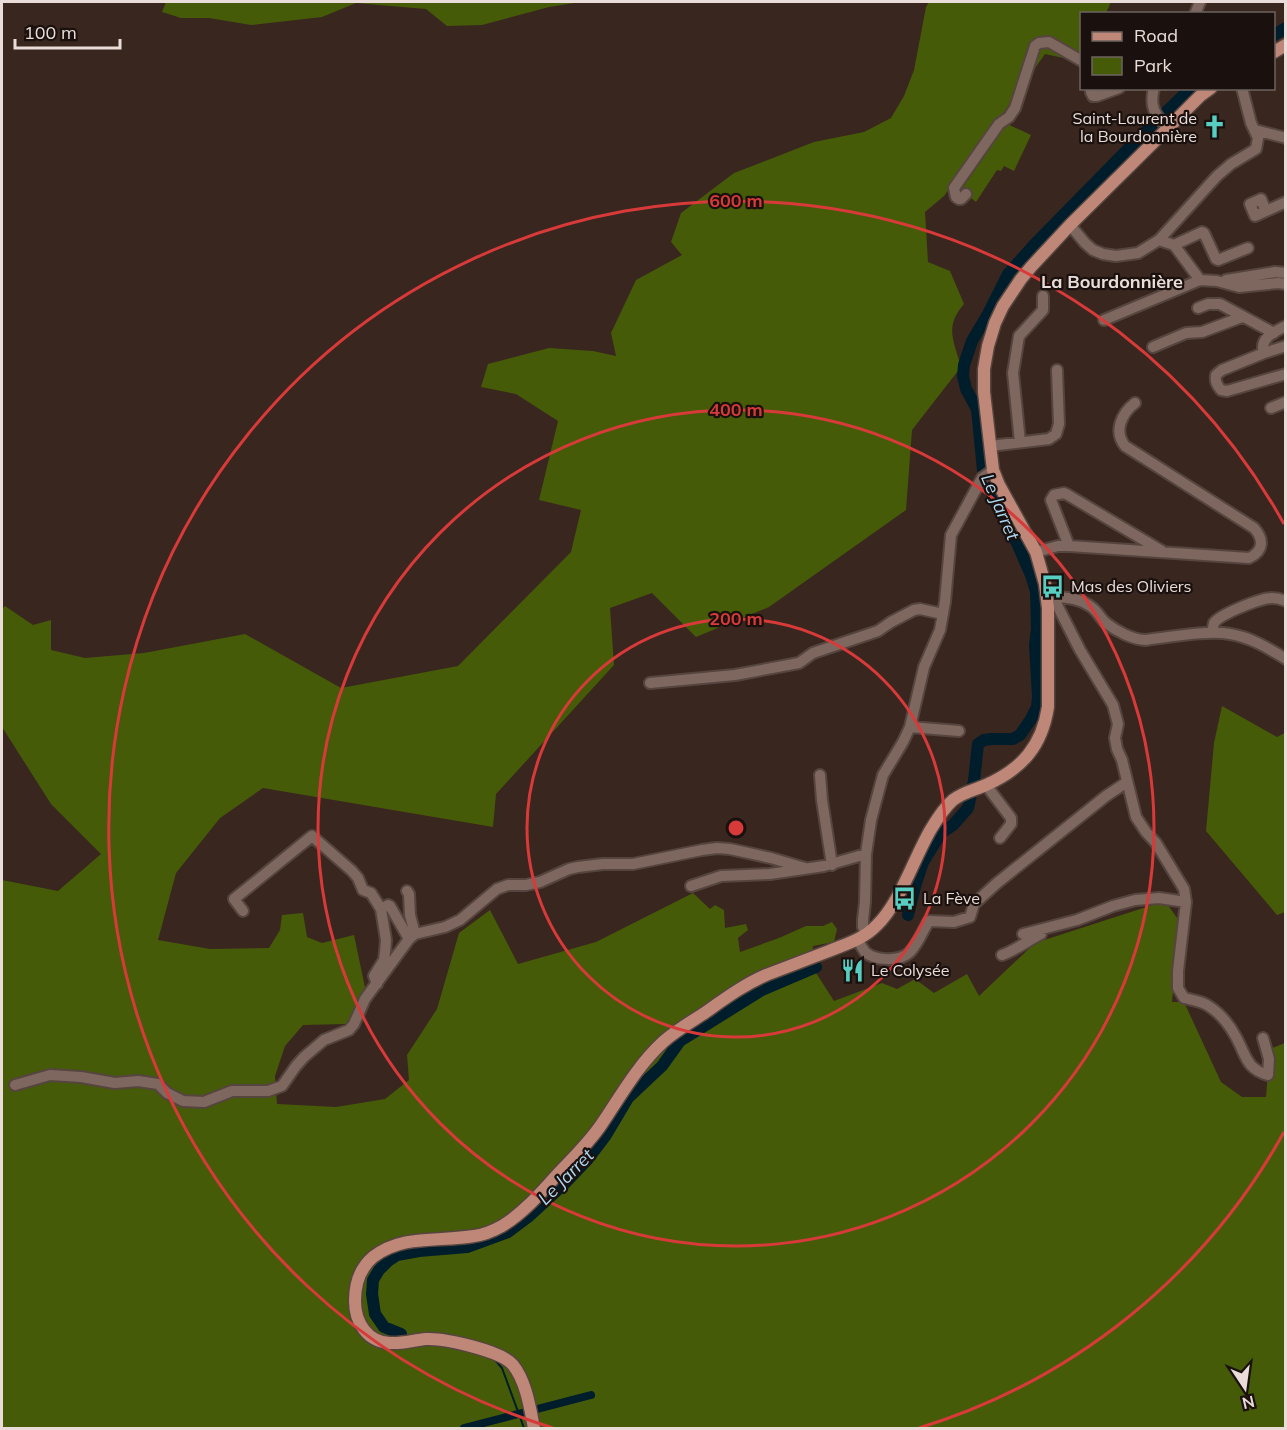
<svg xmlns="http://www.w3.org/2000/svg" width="1287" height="1430" font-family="Mulish,sans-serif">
<rect width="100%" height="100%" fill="#39261f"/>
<path fill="#465b08" d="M166,2H581L549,7L482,25L447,26L426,9L356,3L322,17L251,25L209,18H181L162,12Z
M929,2H1111L1106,13L1082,14L1081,55L1077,61L1045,54L944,196L925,212L928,262L950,271L964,304C944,327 954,341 961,367L912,430L906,510L769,607L696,637L652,593L610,608L614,665L496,794L493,827L263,788L220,818L176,873L158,940L210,949L269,948L280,930L282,915L303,913L307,937L322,943L354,935L367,997L347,1024L303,1025L285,1046L275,1076L277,1104L336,1107L385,1099L409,1080L407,1055L437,1009L459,933L490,910L518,964L596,942L693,893L710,909L715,905L724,910L725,928L746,924L748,930L738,938L740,952L779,938L806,926H823L832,922L837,929L834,942L813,946L811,965L834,1001L882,983L897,989L915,979L934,993L967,974L979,996L1035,943L1165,901L1180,922L1172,1002H1184L1221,1082L1242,1097H1266L1270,1049L1285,1043V1428H2V880L58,891L101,854L51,804L2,727V609L5,606L33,625L51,620V650L85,658L144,653L245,634L341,688L458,666L571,552L581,510L539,500L558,421L516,394L481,387L488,364L549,348L593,351L616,356L611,333L636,280L682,255L671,242L681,213L734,173L814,142L864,132L891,118L904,96L914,70L926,7Z
M1005,123L1031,135L1014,171L1004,166L1001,171L997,170L976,202L961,190L984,157L986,148Z
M1222,706L1277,737L1285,733V912L1277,915L1206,831L1214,743Z"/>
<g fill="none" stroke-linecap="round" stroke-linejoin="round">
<path stroke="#001d2c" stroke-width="2" d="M495,1360L502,1368L524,1428"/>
<path stroke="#001d2c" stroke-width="8" d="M464,1428L591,1395"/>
<path stroke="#001d2c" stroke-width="12" d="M1274,35L1286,28
M908,915L916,883L923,862L941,833L953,825L968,808L974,781L978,744L984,740L992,739H1013L1020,735L1031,719L1037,707L1038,697L1035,645L1037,629L1036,591L1031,575L1013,534L995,502L983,470L977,409L966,389L963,376L964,365L972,341L988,314L1008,274L1034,245L1136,141L1191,88
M401,1334L384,1327L375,1314L372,1294L373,1280L379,1270L388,1261L397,1255L419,1251L467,1247L508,1232L528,1217L565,1183L587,1160L606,1135L628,1098L662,1066L680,1041L762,990L816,967"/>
<defs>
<path id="minor" d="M1195,14L1200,2
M1092,88L1091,92L1093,96H1097L1119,88
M1154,88C1149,107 1155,115 1168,128
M1255,130L1286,138
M966,194L961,199H959L956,197L954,188L999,124L1009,117L1015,108L1035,46L1039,43L1049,42L1082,61
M1266,211L1261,199L1250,204L1255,216L1286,202
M1070,225L1085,243L1093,250L1103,254L1116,256L1138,253L1159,240L1217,176L1231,164L1256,149L1258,138L1251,123L1242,88
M1159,240L1174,245L1200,280L1217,281L1239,287L1278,283L1286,284
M1174,245L1202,232L1204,233L1216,259L1218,260L1248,248
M1226,280L1275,272L1286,273
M1198,308L1208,304H1220L1274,333
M1104,320L1200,280
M1286,326C1274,332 1259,338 1264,353L1222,370L1216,375C1215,382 1217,385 1221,390L1227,391L1286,374
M1153,347L1186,333L1202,332L1242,317
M1264,353L1286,346
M1271,408L1286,402
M1020,442L1013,373L1019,336L1043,310V296
M990,446L1049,439L1056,434L1059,424L1057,370
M1069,546L1051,500L1054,495L1064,493L1068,495L1162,551
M1036,552L1058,546H1069L1249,558C1264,551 1264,539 1254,528L1125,446C1113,431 1122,413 1135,403
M1047,596L1053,597L1080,650L1113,705L1118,724L1115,738L1117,749L1122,760L1136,817L1146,832L1156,843L1184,889L1186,902L1178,971V988L1184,998C1192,1000 1201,1001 1207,1005C1219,1012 1229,1024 1236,1037C1246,1055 1246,1069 1268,1075L1269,1059L1263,1038
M1053,597C1066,597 1079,598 1090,606C1097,610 1100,618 1106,623C1116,631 1133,640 1146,640C1169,637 1207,630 1230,634C1250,637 1268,648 1286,659
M1212,633C1212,631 1214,624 1214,623C1220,614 1261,598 1272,598C1276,598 1281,599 1286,601
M650,683L735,675L799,663L813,653L878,631L891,622L914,610L920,609L943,614
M910,727L959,731
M820,775L822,800L832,865
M986,785L1011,818V824L1000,838
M691,886L721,876L770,874L824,866L866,854
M407,891L409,894L410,915L415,934
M243,911L234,899L312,836L352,871L358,878L363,890L371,893L381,909
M867,934L863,927V920L865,902L866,854L871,820L883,775L903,742L910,727L924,667L940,630L945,602L951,535L982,478L993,470
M1023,934L1077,920L1113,906L1135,900L1159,898L1186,902
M858,939C860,944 862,948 865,952C875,961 900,962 910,952C917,945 922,933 927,924L929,921L954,922L970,917L974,904L997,883L1106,796L1127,782
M1002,955C1016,950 1027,941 1041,934
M377,984L374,976L384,960L385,952L386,940L381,909L388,905L390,906L409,939
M15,1085L50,1075L81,1077L115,1083L138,1081L158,1084L167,1093L183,1101L204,1102L232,1091H268L282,1086L296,1066L304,1057L324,1040L349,1030L354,1024L365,999L409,939L415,934L445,927L460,920L497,889L508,885H526L540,882L569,869L578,867L603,864H633L702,850L717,848L730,849L771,858L805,868"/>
<path id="major" d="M1274,52L1286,45
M534,1428C530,1408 526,1381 513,1365C502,1351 444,1338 426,1339C414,1340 402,1344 390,1343C367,1342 355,1322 355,1301C355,1284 360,1268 373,1257C403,1234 439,1242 474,1236C484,1235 493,1231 502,1226C523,1213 540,1194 556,1176C572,1159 588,1144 601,1125C620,1097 637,1066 663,1042C675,1031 689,1023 703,1014C723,1000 743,985 766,975C787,967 808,959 829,951C846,944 864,939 877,925C900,903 914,858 931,829C937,819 944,808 953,800C963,792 975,790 986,785C1022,769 1042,746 1048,707V608L1045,584L1036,552L999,485L993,470L984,392V369L988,346L995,323L1003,306L1021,279L1031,267L1070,225L1168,128L1200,96L1211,88"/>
</defs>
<use href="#minor" stroke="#55453e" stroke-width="14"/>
<use href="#major" stroke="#55453e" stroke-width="15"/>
<use href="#minor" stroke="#7e675f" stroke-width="10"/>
<use href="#major" stroke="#be8778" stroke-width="12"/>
</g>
<g fill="none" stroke="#d83a3a" stroke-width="3">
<circle cx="736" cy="828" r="209"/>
<circle cx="736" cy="828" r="418"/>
<path d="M1284 1132A627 627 0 0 1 919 1428M553 1428A627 627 0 1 1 1284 524"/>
</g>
<defs>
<symbol id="church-bare" viewBox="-9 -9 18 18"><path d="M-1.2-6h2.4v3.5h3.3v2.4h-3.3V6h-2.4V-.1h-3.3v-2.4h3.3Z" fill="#57cec1" stroke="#1a110e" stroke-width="2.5" paint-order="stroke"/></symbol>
<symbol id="bus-bare" viewBox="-9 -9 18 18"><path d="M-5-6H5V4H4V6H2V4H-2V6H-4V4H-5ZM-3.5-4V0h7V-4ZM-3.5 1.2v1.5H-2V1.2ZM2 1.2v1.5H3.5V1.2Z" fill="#57cec1" stroke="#1a110e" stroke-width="2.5" paint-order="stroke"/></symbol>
<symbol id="restaurant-bare" viewBox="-9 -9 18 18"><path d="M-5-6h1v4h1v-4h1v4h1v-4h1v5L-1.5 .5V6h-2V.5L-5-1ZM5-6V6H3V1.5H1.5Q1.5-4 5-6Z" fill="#57cec1" stroke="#1a110e" stroke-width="2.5" paint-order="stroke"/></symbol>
</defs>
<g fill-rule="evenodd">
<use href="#church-bare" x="1198" y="110" width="33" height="33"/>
<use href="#bus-bare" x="1036" y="570" width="33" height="33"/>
<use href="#bus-bare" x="888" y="882" width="33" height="33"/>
<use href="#restaurant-bare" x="836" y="954" width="33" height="33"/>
</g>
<g text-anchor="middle" stroke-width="4.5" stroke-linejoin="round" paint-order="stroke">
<g font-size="16" fill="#eaddd9" stroke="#1a110e" text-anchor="start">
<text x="1197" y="124" text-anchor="end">Saint-Laurent de<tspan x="1197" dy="18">la Bourdonnière</tspan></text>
<text x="1071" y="592">Mas des Oliviers</text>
<text x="923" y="904">La Fève</text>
<text x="871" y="976">Le Colysée</text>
</g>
<g font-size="18" font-weight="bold" fill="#eaddd9" stroke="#1a110e">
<text x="1112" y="288">La Bourdonnière</text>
</g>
<g font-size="18" font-style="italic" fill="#add7f1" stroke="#1a110e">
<text transform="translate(1000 507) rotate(67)" y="6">Le Jarret</text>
<text transform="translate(566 1177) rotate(-45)" y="6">Le Jarret</text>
</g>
</g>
<circle cx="736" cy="828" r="9" fill="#d83a3a" stroke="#1a110e" stroke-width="3"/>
<g font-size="18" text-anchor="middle" font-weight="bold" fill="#d83a3a" stroke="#1a110e" stroke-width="4.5" stroke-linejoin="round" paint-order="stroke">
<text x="736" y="207">600 m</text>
<text x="736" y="416">400 m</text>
<text x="736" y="625">200 m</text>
</g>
<rect width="1287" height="1430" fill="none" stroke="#eaddd9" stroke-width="6"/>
<rect x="1080" y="12" width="195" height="78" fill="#1a110e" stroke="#6d635f" stroke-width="1.5"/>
<rect x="1092" y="32" width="30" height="9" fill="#be8778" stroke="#6d635f" stroke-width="1.5"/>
<text x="1134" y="42" font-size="18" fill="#eaddd9">Road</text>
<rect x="1092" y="57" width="30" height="18" fill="#465b08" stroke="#6d635f" stroke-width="1.5"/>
<text x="1134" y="72" font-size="18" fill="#eaddd9">Park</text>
<g transform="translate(1245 1388) rotate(167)" stroke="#1a110e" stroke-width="4.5" paint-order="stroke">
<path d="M0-4.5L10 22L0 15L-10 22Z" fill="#eaddd9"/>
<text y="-9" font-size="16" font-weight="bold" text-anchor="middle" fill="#eaddd9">N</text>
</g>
<path d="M15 39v9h105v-9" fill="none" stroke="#eaddd9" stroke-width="3"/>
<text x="24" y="39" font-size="18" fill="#eaddd9" stroke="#1a110e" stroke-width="4.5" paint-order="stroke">100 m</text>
</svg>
